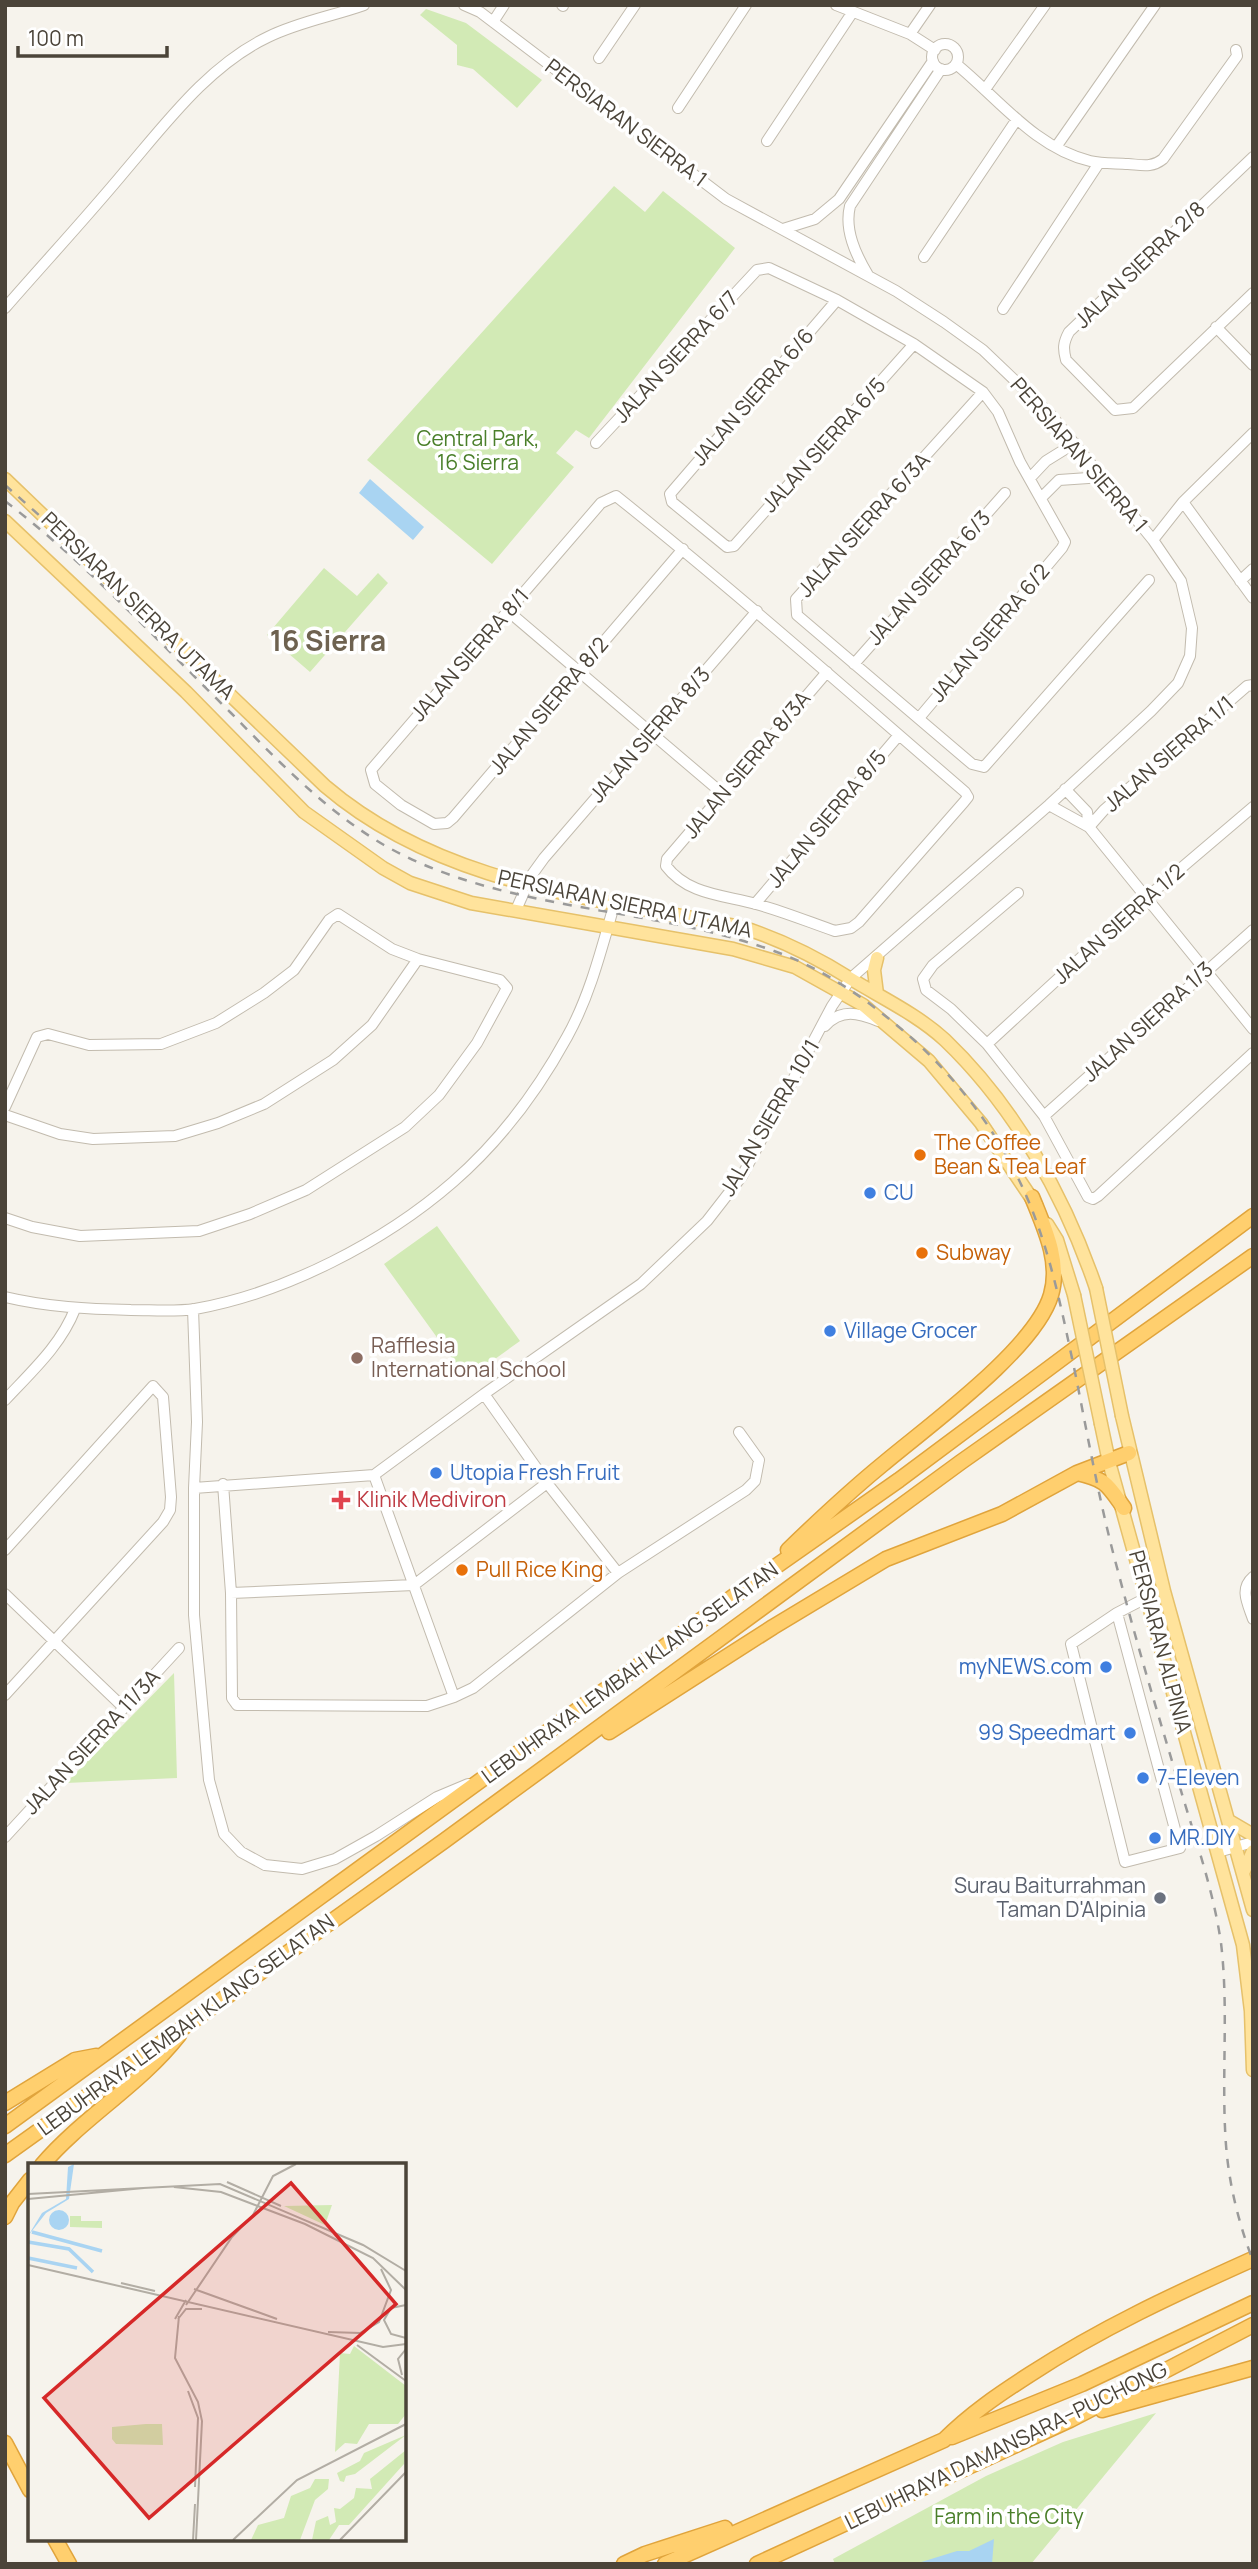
<svg xmlns="http://www.w3.org/2000/svg" width="1258" height="2569" font-family="Manrope,sans-serif">
<rect width="100%" height="100%" fill="#f6f3ec"/>
<path fill="#d2eab5" d="M426,9L466,23L542,80L517,108L473,69L457,65V45L420,15Z
M614,186L645,212L663,191L735,248L589,438L576,430L556,453L574,467L492,564L367,460Z
M324,568L357,596L378,573L388,583L310,672L267,635Z
M437,1226L520,1341L467,1379L384,1264Z
M174,1673L177,1778L66,1783Z
M1156,2413L1031,2564H835L833,2559L986,2476L1063,2442Z"/>
<path fill="#a9d4f2" d="M370,479L424,527L413,540L359,493Z
M994,2539L992,2564H915L957,2551H969Z"/>
<g fill="none" stroke-linecap="round" stroke-linejoin="round">
<defs>
<path id="minor" d="M562,5L563,6
M836,5L910,34L935,50
M493,22L504,5
M910,34L930,5
M932 57a13 13 0 1 1 26 0a13 13 0 1 1-26 0Z
M599,58L635,5
M956,64C998,98 1035,148 1090,161C1103,164 1115,163 1128,164C1142,165 1152,168 1163,159L1237,56L1236,50
M986,88L1045,5
M678,108L746,5
M767,141L852,13
M1056,147L1155,5
M1253,157L1069,332C1063,343 1063,349 1066,360L1115,410L1133,408L1253,293
M783,229L815,219L839,199L933,61
M924,257L1017,119
M868,275C856,255 844,230 850,206L941,69
M837,300L670,494L672,502L727,547L734,546L914,344
M5,308C45,262 86,218 125,171C166,123 209,65 268,37C298,22 333,16 364,5
M1003,309L1099,163
M1216,327L1253,365
M983,392L796,599L797,615L972,764L984,767L1149,580
M596,443L757,270L769,268L837,300L914,344L983,392L998,412L1020,462L1065,542L1062,548L919,718
M1030,478L1046,461L1075,443
M1041,498L1059,480L1103,477
M1183,502L1253,598
M1153,540L1183,502L1253,433
M683,549L453,818L447,823L434,824L401,805L375,784L371,770L601,503L616,496C735,591 849,692 965,792L968,797L964,802L859,922L851,928L835,931C809,922 782,911 756,904C724,895 688,895 666,866L667,859L827,672
M1240,581L1253,569
M508,611L723,794
M854,664L1005,493
M1065,789L1087,812L1089,827
M1049,805L1089,827L1253,1029
M1089,827L1104,810L1247,686L1253,685
M1018,893L933,965L923,979L926,990L951,1009L987,1044L1044,1116L1088,1197L1093,1199L1098,1196L1253,1053
M755,904L899,735
M516,910L531,876L544,858L757,611
M825,1026C841,1008 859,1013 878,1021
M987,1044L1146,898L1253,807
M5,1107L37,1037L48,1034L89,1045L161,1044L216,1023L264,993L294,970L329,920L338,914L392,949L418,959L500,980L507,988L477,1043L439,1095L405,1127L306,1190L250,1214L199,1231L80,1236L32,1227L5,1218
M5,1115L60,1134L93,1139L175,1136L218,1123L264,1104L333,1060L372,1025L418,959
M1044,1116L1253,930
M5,1297C47,1307 88,1309 131,1310C152,1310 174,1312 195,1309C285,1293 384,1242 453,1182C499,1142 538,1090 567,1037C590,996 602,947 615,902
M193,1309L197,1422L194,1488V1615L209,1780L224,1834L241,1852L265,1865L302,1869L335,1859L376,1836L437,1797L468,1784
M484,1394L547,1483L618,1573
M5,1400C32,1371 61,1345 75,1309
M374,1475L454,1697
M223,1484L231,1593L232,1698L237,1705L427,1706L454,1697L473,1688L618,1573L746,1490L755,1481L759,1460L739,1432
M194,1488L374,1475L484,1394L641,1284L707,1221L742,1176L832,1006L851,978L1049,805L1151,711L1178,683L1190,656L1192,628L1181,581L1153,540L1051,415L983,350L944,322L896,291L726,199L480,12L464,5
M5,1550L153,1386L163,1397L171,1497L170,1510L163,1522L5,1695
M1253,1577C1239,1589 1248,1604 1253,1619
M231,1593L414,1585L547,1483
M5,1594L123,1707
M1117,1613L1180,1848L1125,1862L1071,1644L1117,1613L1148,1597
M5,1837L179,1648
M1218,1852L1253,1842"/>
<path id="major" d="M5,479L325,786C442,886 595,898 741,927C780,939 816,957 851,979C882,998 918,1015 945,1040C1015,1107 1065,1197 1096,1288
M5,521L186,692L304,812L383,868L410,883L471,903L733,949L795,967L863,1005L929,1061L981,1123L1036,1205
M877,994L874,970L877,958
M1047,1224L1057,1240L1074,1295
M1122,1416L1164,1591L1253,1910
M1101,1424L1109,1462L1243,1945L1251,2011L1253,2070
M1229,1821L1253,1835
M1243,1873L1253,1851"/>
<path id="highway" d="M1077,1473C1107,1480 1107,1484 1124,1508
M788,1550C819,1520 850,1491 883,1464C928,1426 1035,1349 1051,1295C1061,1262 1044,1227 1032,1197
M609,1732L773,1627L886,1559L1002,1514L1077,1473L1129,1453
M5,2103L75,2060L96,2056
M5,2126L748,1586L899,1480L1253,1216
M5,2155L444,1841L961,1462L1253,1256
M42,2165C83,2117 140,2085 179,2035
M5,2217L12,2203L30,2180
M1102,2410L1253,2368
M952,2437L1082,2384L1253,2303
M5,2443L30,2490
M55,2539L69,2564
M624,2564L645,2554L725,2528
M665,2564L944,2440C970,2414 998,2395 1029,2375C1101,2328 1175,2294 1253,2259
M757,2564L1070,2420L1253,2325"/>
</defs>
<use href="#minor" stroke="#c2bbae" stroke-width="12"/>
<use href="#major" stroke="#e6c16a" stroke-width="15"/>
<use href="#highway" stroke="#e0a43c" stroke-width="17"/>
<use href="#minor" stroke="#fff" stroke-width="10"/>
<use href="#major" stroke="#ffe39c" stroke-width="12"/>
<use href="#highway" stroke="#ffcf6e" stroke-width="14"/>
<path stroke="#9a9a9a" stroke-width="2.5" stroke-dasharray="9 9" stroke-linecap="butt" d="M5,485L57,531
M5,501C87,564 158,641 231,713C278,761 326,811 384,845C503,913 648,905 774,951C827,970 872,1003 914,1040C955,1078 990,1122 1015,1172C1048,1236 1061,1307 1076,1377C1089,1443 1101,1510 1119,1575C1139,1652 1162,1728 1185,1804C1199,1850 1214,1895 1221,1943C1229,2010 1221,2078 1226,2145C1229,2185 1239,2224 1253,2261"/>
<defs>
<path id="major-bridge" d="M1096,1288L1122,1416
M1074,1295L1101,1424"/>
</defs>
<use href="#major-bridge" stroke="#e6c16a" stroke-width="15" stroke-linecap="butt"/>
<use href="#major-bridge" stroke="#ffe39c" stroke-width="12"/>
</g>
<g fill="#e8710a" stroke="#fff" stroke-width="2.5">
<circle cx="920" cy="1155" r="7"/>
<circle cx="922" cy="1253" r="7"/>
<circle cx="462" cy="1570" r="7"/>
</g>
<g fill="#3f7fe0" stroke="#fff" stroke-width="2.5">
<circle cx="870" cy="1193" r="7"/>
<circle cx="830" cy="1331" r="7"/>
<circle cx="436" cy="1473" r="7"/>
<circle cx="1106" cy="1667" r="7"/>
<circle cx="1130" cy="1733" r="7"/>
<circle cx="1143" cy="1778" r="7"/>
<circle cx="1155" cy="1838" r="7"/>
</g>
<circle fill="#8d6e63" stroke="#fff" stroke-width="2.5" cx="357" cy="1358" r="7"/>
<path fill="#e0444e" stroke="#fff" stroke-width="2.5" d="M337.5 1489.5h7v7h7v7h-7v7h-7v-7h-7v-7h7z"/>
<circle fill="#6b7280" stroke="#fff" stroke-width="2.5" cx="1160" cy="1898" r="7"/>
<g text-anchor="middle" stroke-width="7" stroke-linejoin="round" paint-order="stroke">
<g font-size="21" fill="#4b4439" stroke="#fff">
<text transform="translate(626 123) rotate(37)" y="7">PERSIARAN SIERRA 1</text>
<text transform="translate(1140 265) rotate(-44)" y="7">JALAN SIERRA 2/8</text>
<text transform="translate(676 357) rotate(-47)" y="7">JALAN SIERRA 6/7</text>
<text transform="translate(753 397) rotate(-49)" y="7">JALAN SIERRA 6/6</text>
<text transform="translate(824 445) rotate(-48)" y="7">JALAN SIERRA 6/5</text>
<text transform="translate(1079 455) rotate(49)" y="7">PERSIARAN SIERRA 1</text>
<text transform="translate(864 525) rotate(-48)" y="7">JALAN SIERRA 6/3A</text>
<text transform="translate(929 578) rotate(-48)" y="7">JALAN SIERRA 6/3</text>
<text transform="translate(138 606) rotate(44)" y="7">PERSIARAN SIERRA UTAMA</text>
<text transform="translate(990 633) rotate(-50)" y="7">JALAN SIERRA 6/2</text>
<text transform="translate(470 655) rotate(-49)" y="7">JALAN SIERRA 8/1</text>
<text transform="translate(549 706) rotate(-50)" y="7">JALAN SIERRA 8/2</text>
<text transform="translate(650 735) rotate(-49)" y="7">JALAN SIERRA 8/3</text>
<text transform="translate(1169 754) rotate(-41)" y="7">JALAN SIERRA 1/1</text>
<text transform="translate(747 765) rotate(-50)" y="7">JALAN SIERRA 8/3A</text>
<text transform="translate(827 819) rotate(-50)" y="7">JALAN SIERRA 8/5</text>
<text transform="translate(625 904) rotate(12)" y="7">PERSIARAN SIERRA UTAMA</text>
<text transform="translate(1119 924) rotate(-42)" y="7">JALAN SIERRA 1/2</text>
<text transform="translate(1148 1022) rotate(-42)" y="7">JALAN SIERRA 1/3</text>
<text transform="translate(770 1118) rotate(-60)" y="7">JALAN SIERRA 10/1</text>
<text transform="translate(1160 1642) rotate(75)" y="7">PERSIARAN ALPINIA</text>
<text transform="translate(630 1673) rotate(-36)" y="7">LEBUHRAYA LEMBAH KLANG SELATAN</text>
<text transform="translate(92 1742) rotate(-47)" y="7">JALAN SIERRA 11/3A</text>
<text transform="translate(186 2025) rotate(-36)" y="7">LEBUHRAYA LEMBAH KLANG SELATAN</text>
<text transform="translate(1006 2446) rotate(-26)" y="7">LEBUHRAYA DAMANSARA–PUCHONG</text>
</g>
<g font-size="21" fill="#4a7f2a" stroke="#fff">
<text x="478" y="446">Central Park,<tspan x="478" dy="24">16 Sierra</tspan></text>
<text x="1009" y="2524">Farm in the City</text>
</g>
<g font-size="21" fill="#c56008" stroke="#fff" text-anchor="start">
<text x="934" y="1150">The Coffee<tspan x="934" dy="24">Bean &amp; Tea Leaf</tspan></text>
<text x="936" y="1260">Subway</text>
<text x="476" y="1577">Pull Rice King</text>
</g>
<g font-size="21" fill="#366cbe" stroke="#fff" text-anchor="start">
<text x="884" y="1200">CU</text>
<text x="844" y="1338">Village Grocer</text>
<text x="450" y="1480">Utopia Fresh Fruit</text>
<text x="1092" y="1674" text-anchor="end">myNEWS.com</text>
<text x="1116" y="1740" text-anchor="end">99 Speedmart</text>
<text x="1157" y="1785">7-Eleven</text>
<text x="1169" y="1845">MR.DIY</text>
</g>
<g font-size="21" fill="#785e54" stroke="#fff" text-anchor="start">
<text x="371" y="1353">Rafflesia<tspan x="371" dy="24">International School</tspan></text>
</g>
<g font-size="21" fill="#be3a42" stroke="#fff" text-anchor="start">
<text x="357" y="1507">Klinik Mediviron</text>
</g>
<g font-size="21" fill="#5b616d" stroke="#fff" text-anchor="end">
<text x="1146" y="1893">Surau Baiturrahman<tspan x="1146" dy="24">Taman D'Alpinia</tspan></text>
</g>
<g font-size="28" font-weight="bold" fill="#6e6250" stroke="#fff">
<text x="328" y="651">16 Sierra</text>
</g>
</g>
<g transform="translate(28 2163)">
<rect width="378" height="378" fill="#f6f3ec"/>
<path d="M304,42L297,62L256,43ZM42,53H53V58H74V65L42,64ZM326,183L378,223V251L370,261H341L329,281L317,280L307,289L312,190L322,191ZM118,261H134L135,282L88,281L84,276V264ZM378,272L327,311L318,313L316,319L312,318L309,310L332,298L336,290ZM378,287L376,301L321,362H311L301,377H284L288,358L300,353L302,362L308,359L306,345L312,346L326,335L328,325L344,326L342,316ZM287,316H301L300,326L287,337L272,377H223L230,362L256,355L263,333L282,325Z" fill="#d2eab5"/>
<path d="M46,1L41,36L18,50L0,73L14,50L38,36L40,4ZM21 57a10 10 0 1 1 20 0a10 10 0 1 1-20 0Z" fill="#a9d4f2"/>
<path fill="none" stroke="#a9d4f2" stroke-width="3.5" d="M4,69L74,88M0,79L41,86L65,109M0,95L49,105"/>
<path fill="none" stroke="#b2ada4" stroke-width="2" d="M199,19L253,43M146,24L193,29L277,61L345,95L378,127M0,31L192,21L335,82L378,108M0,36L116,25M0,102L355,184L378,181M93,120L127,128M166,126L249,156M158,142L204,74L225,52L245,13L268,1M378,142L363,145L356,157L363,171L378,175M151,153L147,195L170,239L174,258L168,377M147,156L158,137M150,156L158,146H174M300,169L332,170L351,159L363,127L353,106M329,182L378,218M374,212L370,196L378,186M160,228L170,255L167,324M165,377L167,341M205,377L269,317L378,261M312,377L378,309"/>
<path fill="#d62828" fill-opacity="0.15" stroke="#d62828" stroke-width="3.5" d="M263,20L368,141L121,355L16,235Z"/>
<rect width="378" height="378" fill="none" stroke="#4b4439" stroke-width="3.5"/>
</g>
<rect width="1258" height="2569" fill="none" stroke="#4b4439" stroke-width="14"/>
<path d="M18 46v10h149v-10" fill="none" stroke="#4b4439" stroke-width="3.5"/>
<text x="28" y="46" font-size="21" fill="#4b4439" stroke="#ffffff" stroke-width="5" paint-order="stroke">100 m</text>
</svg>
